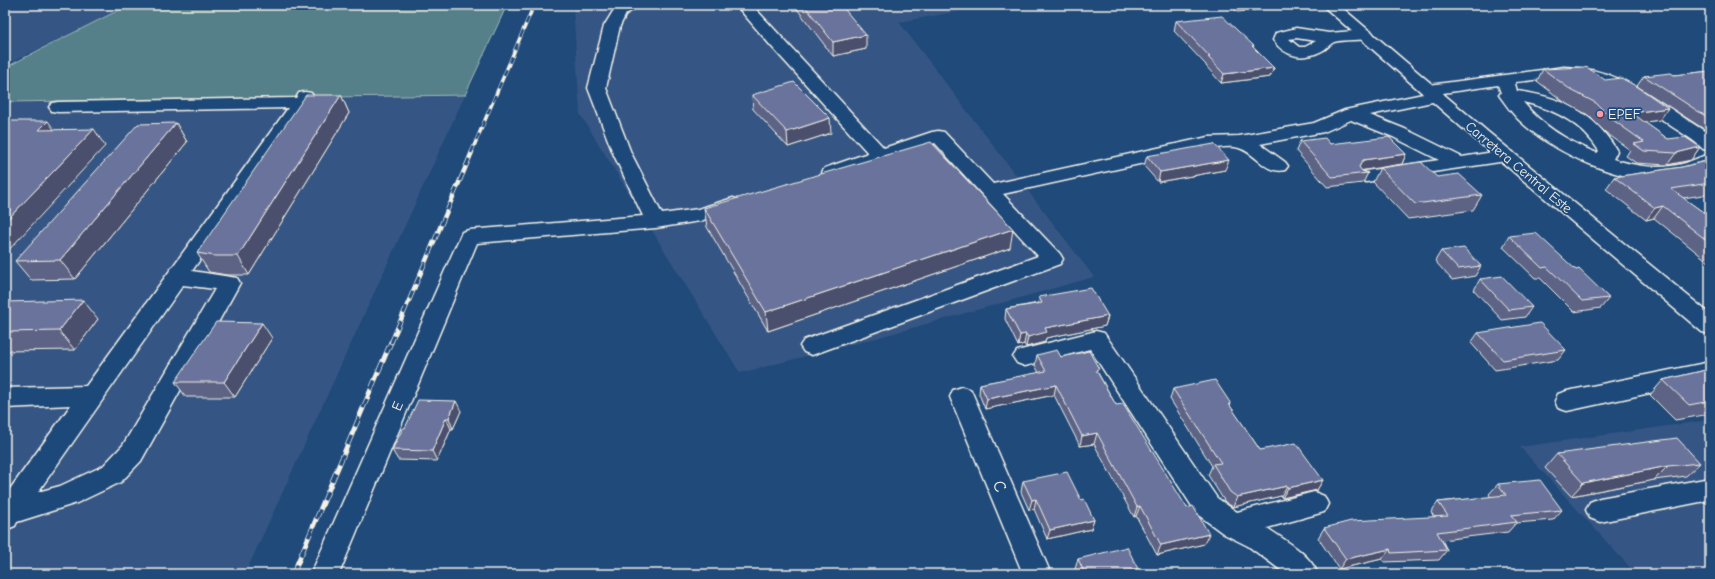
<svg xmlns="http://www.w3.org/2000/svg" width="1715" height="579" font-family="'Comic Neue',sans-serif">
<rect width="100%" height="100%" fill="#1f4a7a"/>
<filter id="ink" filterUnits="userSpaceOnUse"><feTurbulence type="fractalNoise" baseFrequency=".025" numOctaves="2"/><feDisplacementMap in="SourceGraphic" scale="8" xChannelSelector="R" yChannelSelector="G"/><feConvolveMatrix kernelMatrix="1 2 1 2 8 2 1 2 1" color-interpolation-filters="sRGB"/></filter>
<g filter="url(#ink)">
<path fill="#365684" d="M5,5H129L5,65Z
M573,5H994L899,22L1094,277L869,340L740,373L580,114Z
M465,95L245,574H5V102Z
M1710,420V574H1636L1520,447Z"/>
<path fill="#548089" stroke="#a4b8b8" d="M129,5H507L465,95L5,102V68L39,50Z"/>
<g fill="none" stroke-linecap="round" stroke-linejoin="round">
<defs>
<path id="minor" d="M620,5H639L636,8L626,14L620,26L606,88L631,153L662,214L698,209L733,198L740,200L743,204L740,208L700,221L656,228L477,243L339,574H311L462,232L469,230L643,216L613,153L588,88L604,26L615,8Z
M736,5H752L884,148L932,132L938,131L944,132L993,184L1208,137L1239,136L1314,123L1345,110L1423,94L1420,90L1423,86L1429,85L1564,67C1608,67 1642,89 1677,113C1688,121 1699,127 1710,135V151L1703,149C1694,140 1682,133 1671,126C1646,108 1618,84 1586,79C1563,74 1540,80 1516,82L1515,84L1517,91C1562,97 1594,112 1617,151L1613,159C1638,167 1661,170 1686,163C1694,160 1702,156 1710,154V167C1691,174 1670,180 1650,179C1609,178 1549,149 1520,121C1512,114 1505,103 1499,95L1501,93L1498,85L1443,93L1445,96L1442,100L1370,115L1405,129L1462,157L1506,150L1513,152L1515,156L1513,160L1366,182L1359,180L1356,176L1359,172L1439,160L1393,137L1351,120L1324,132L1260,144L1285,162L1288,166L1285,170C1266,175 1256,153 1239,148C1230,145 1218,148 1208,149L1003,194L1060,254L1063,259L1060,264L812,355L804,352L800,346L804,340L1038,256L935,143L839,176L832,178L825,176L822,172L825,168L868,153L771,46ZM1523,102C1554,109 1582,123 1599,151L1597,153C1569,142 1542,126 1523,102Z
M1296,28L1329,33L1366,30L1372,32L1374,35L1372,38C1360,41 1346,39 1334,42C1330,44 1326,49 1322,51C1303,61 1285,57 1273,40L1276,33ZM1296,38L1316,41L1305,47H1299L1289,39Z
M305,92L311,93L314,97L192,271L237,278L240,283L141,461L121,482L77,503L17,522L15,526L5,530V496L71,405L5,408V388L86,386L288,108L58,112L52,111L49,107L52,103L58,102L296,98L299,93ZM183,285L215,289L123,445L103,466L60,486L38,492Z
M1096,331L1104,333L1217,498L1237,512L1314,492L1324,496L1328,504L1324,512L1267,528C1286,541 1309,553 1318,574H1286L1248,546L1224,534L1197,514L1090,349L1025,366L1017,363L1013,357L1017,351Z
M1710,362V380L1567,411L1558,408L1555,401L1558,394L1567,391Z
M962,387L971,390L974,397L1051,574H1023L950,397L953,390Z
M1710,478V500L1600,522L1590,518L1586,510L1590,502L1600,498Z"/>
<path id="major" d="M1322,5H1339L1488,132L1710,314V334L1702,332L1476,140Z"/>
</defs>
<use href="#minor" stroke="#f4f1e8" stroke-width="3"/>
<use href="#major" stroke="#f4f1e8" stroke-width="3"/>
<use href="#minor" fill="#1f4a7a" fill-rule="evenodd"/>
<use href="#major" fill="#1f4a7a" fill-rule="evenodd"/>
<defs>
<path id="rail-far2" d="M471,153L534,5"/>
<path id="rail-far1" d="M391,343L472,152"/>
<path id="rail" d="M293,574L391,342"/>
</defs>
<use href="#rail-far2" stroke="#f4f1e8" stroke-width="3.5"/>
<use href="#rail-far1" stroke="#f4f1e8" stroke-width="4.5"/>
<use href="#rail" stroke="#f4f1e8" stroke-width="5"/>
<use href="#rail-far2" stroke="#1f4a7a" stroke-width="2.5" stroke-dasharray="7" stroke-linecap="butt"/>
<use href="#rail-far1" stroke="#1f4a7a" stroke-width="3" stroke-dasharray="8" stroke-linecap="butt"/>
<use href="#rail" stroke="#1f4a7a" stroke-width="3.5" stroke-dasharray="10" stroke-linecap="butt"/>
</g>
<path fill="#5b6385" stroke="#f4f1e8" d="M794,5H841L866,49L833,56Z
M1230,5H1264L1262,10L1237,12Z
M1176,21L1254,46L1253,48L1274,68L1270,77L1221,83L1206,66V65L1174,31Z
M1543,69L1660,120L1644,122L1668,139L1700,147L1691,160L1667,165L1636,163L1626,156L1630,150L1605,132L1588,115L1564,102L1537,81Z
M1710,71V133L1637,86L1644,76L1674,75Z
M341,95L349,113L249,275H227L209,272L197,253Z
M752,95L831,133L788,147L753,109Z
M176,123L187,142L75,279L31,280L15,261Z
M1300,141L1330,144L1406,154L1402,164L1362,170L1368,173L1363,183L1327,187L1296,151Z
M1147,156L1225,170L1158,182L1144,166Z
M1710,160V194L1683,198L1710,217V263L1654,218L1646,220L1606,189L1614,177L1682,167Z
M1380,168L1437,177L1482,195L1473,210L1408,219L1373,182Z
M704,208L1010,248L768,331L707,227Z
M1509,236L1576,270L1609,298L1601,308L1574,312L1540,278H1535L1503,247Z
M1441,251L1481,266L1475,276L1452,280L1435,261Z
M1480,279L1532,307L1525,317L1502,320L1474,290Z
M1039,297L1108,316L1105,326L1046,338L1045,342L1026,347L1024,344L1018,346L1005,319L1006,309L1038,303Z
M5,302L98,319L75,350L5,351Z
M1478,333L1566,350L1558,360L1495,370L1471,343Z
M272,338L235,397H186L175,382Z
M1037,355L1061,357L1098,373L1116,405L1204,544L1157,555L1136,516L1134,517L1094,444L1080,446L1054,395L985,409L979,394L980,384L1039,373L1035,365Z
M1710,369V414L1675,420L1650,395L1663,380Z
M1173,389L1231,404L1230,406L1260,450L1323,480L1317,490L1282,498L1281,496L1233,507L1225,502L1208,475L1212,466L1170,399Z
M461,411L453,429H451L437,461L398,460L392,450L405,428Z
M1557,454L1700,463L1686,476L1654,480L1571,496L1545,468Z
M1023,481L1081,500L1094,520L1091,529L1047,539L1034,509L1029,510L1021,492Z
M1498,484L1562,510L1553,520L1516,523L1508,532L1442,540L1447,550L1439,560L1384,562L1382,559L1339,569L1318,538L1324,528L1434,517L1431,512L1438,502L1491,497L1489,494Z
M1078,559L1137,574H1078L1075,569Z"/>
<path fill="#4a506c" stroke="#f4f1e8" d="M866,35V49L833,56V42Z
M1274,68L1270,77L1221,83L1224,74Z
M341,95L349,113L249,275L238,256Z
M1668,108L1660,120L1624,125L1632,113Z
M830,118L831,133L788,147L787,132Z
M48,121L60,138L39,130Z
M176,123L187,142L75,279L60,260Z
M94,129L105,146L5,254V222Z
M1700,147L1691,160L1667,165L1676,153Z
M1406,154L1402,164L1359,171V167L1363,160Z
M1229,160L1225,170L1158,182L1160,172Z
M1663,206L1654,218L1646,220L1655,208Z
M1013,229L1010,248L768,331L766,312Z
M83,300L98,319L75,350L59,331Z
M1108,316L1105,326L1046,338L1045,342L1026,347L1028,337L1045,328Z
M262,323L272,338L235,397L224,382Z
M1026,334L1024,344L1018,346L1020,335Z
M1056,385L1054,395L985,409L987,399Z
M456,401L461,411L453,429L449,418Z
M446,418L451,429L437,461L432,451Z
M1097,433L1094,444L1080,446L1082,436Z
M1668,466L1654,480L1571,496L1583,483Z
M1323,480L1317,490L1282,498L1288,488Z
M1287,486L1281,496L1233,507L1237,497Z
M1036,499L1034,509L1029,510L1032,500Z
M1140,506L1136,516L1134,517L1137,507Z
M1094,520L1091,529L1047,539L1050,530Z
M1209,534L1204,544L1157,555L1161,545Z
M1390,549L1382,559L1339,569L1346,559Z
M1138,569L1137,574H1119Z"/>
<path fill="#6a739b" stroke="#f4f1e8" d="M804,5H841L866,35L833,42Z
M1222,16L1254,46H1252L1274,68L1224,74L1208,57H1210L1176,21Z
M1584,67L1588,68L1605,80L1621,78L1638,87L1668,108L1632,113L1668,139L1685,137L1700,147L1676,153L1644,151L1634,144L1644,142L1613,120L1596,103L1571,90L1543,69Z
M1710,71V119L1644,76L1671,73L1674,75Z
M794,82L830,118L787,132L752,95Z
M306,95H341L238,256H215L197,253Z
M12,121H48L39,130L94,129L5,222V128Z
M176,123L60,260L15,261L138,124Z
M1389,137L1406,154L1363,160L1359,167L1362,171L1368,173L1332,177L1300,141L1325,138L1330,144Z
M931,142L1013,229L766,312L704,208Z
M1214,144L1229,160L1160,172L1147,156Z
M1710,160V183L1671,189L1710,217V243L1663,206L1655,208L1614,177L1682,167Z
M1421,162L1437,177L1459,174L1482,195L1415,204L1380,168Z
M1536,233L1576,270L1579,269L1609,298L1582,301L1547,267L1542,268L1509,236Z
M1464,248L1481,266L1458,269L1441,251Z
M1502,276L1532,307L1509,310L1480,279Z
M1091,288L1108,316L1045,328L1047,332L1028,337L1026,334L1020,335L1006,309L1042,303L1039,297Z
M83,300L59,331L5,332V302Z
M216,322L262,323L224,382H175Z
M1540,323L1566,350L1503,360L1478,333Z
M1057,350L1061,357L1089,351L1099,369L1096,370L1116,405L1123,404L1187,508L1193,506L1209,534L1161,545L1140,506L1137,507L1097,433L1082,436L1056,385L987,399L980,384L1046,371L1037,355Z
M1710,369V401L1689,405L1663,380Z
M1215,380L1231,404H1229L1260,450L1296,443L1323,480L1288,488L1287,486L1237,497L1230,492L1213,464L1221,463L1173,389Z
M418,400L456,401L449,418H446L432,451L392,450L403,428H405Z
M1677,438L1700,463L1668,466L1583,483L1557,454Z
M1067,472L1081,500L1084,499L1094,520L1050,530L1036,499L1032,500L1023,481Z
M1540,480L1562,510L1511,515L1517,522L1437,532L1447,550L1391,553L1390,549L1346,559L1324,528L1351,521L1448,516L1438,502L1506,495L1498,484Z
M1127,547L1138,569L1119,574H1085L1078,559Z"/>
</g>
<circle fill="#ff9aa2" stroke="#1f4a7a" stroke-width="1.5" cx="1600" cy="114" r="4"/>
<g text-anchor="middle" stroke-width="3.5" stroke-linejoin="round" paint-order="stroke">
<g font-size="14" fill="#f4f1e8" stroke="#1f4a7a" text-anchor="start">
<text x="1608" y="119">EPEF</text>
</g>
<g font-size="14" fill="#f4f1e8" stroke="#1f4a7a">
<text transform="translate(1519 167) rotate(40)" y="5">Carretera Central Este</text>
<text transform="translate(397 406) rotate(-67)" y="5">E</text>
</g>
<g font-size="17" fill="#f4f1e8" stroke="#1f4a7a">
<text transform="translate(1000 486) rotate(67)" y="6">C</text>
</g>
</g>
<rect width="1715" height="579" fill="none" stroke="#1f4a7a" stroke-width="20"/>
<rect x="10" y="10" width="1695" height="559" fill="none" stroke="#f4f1e8" stroke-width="1.5" filter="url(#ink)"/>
</svg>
